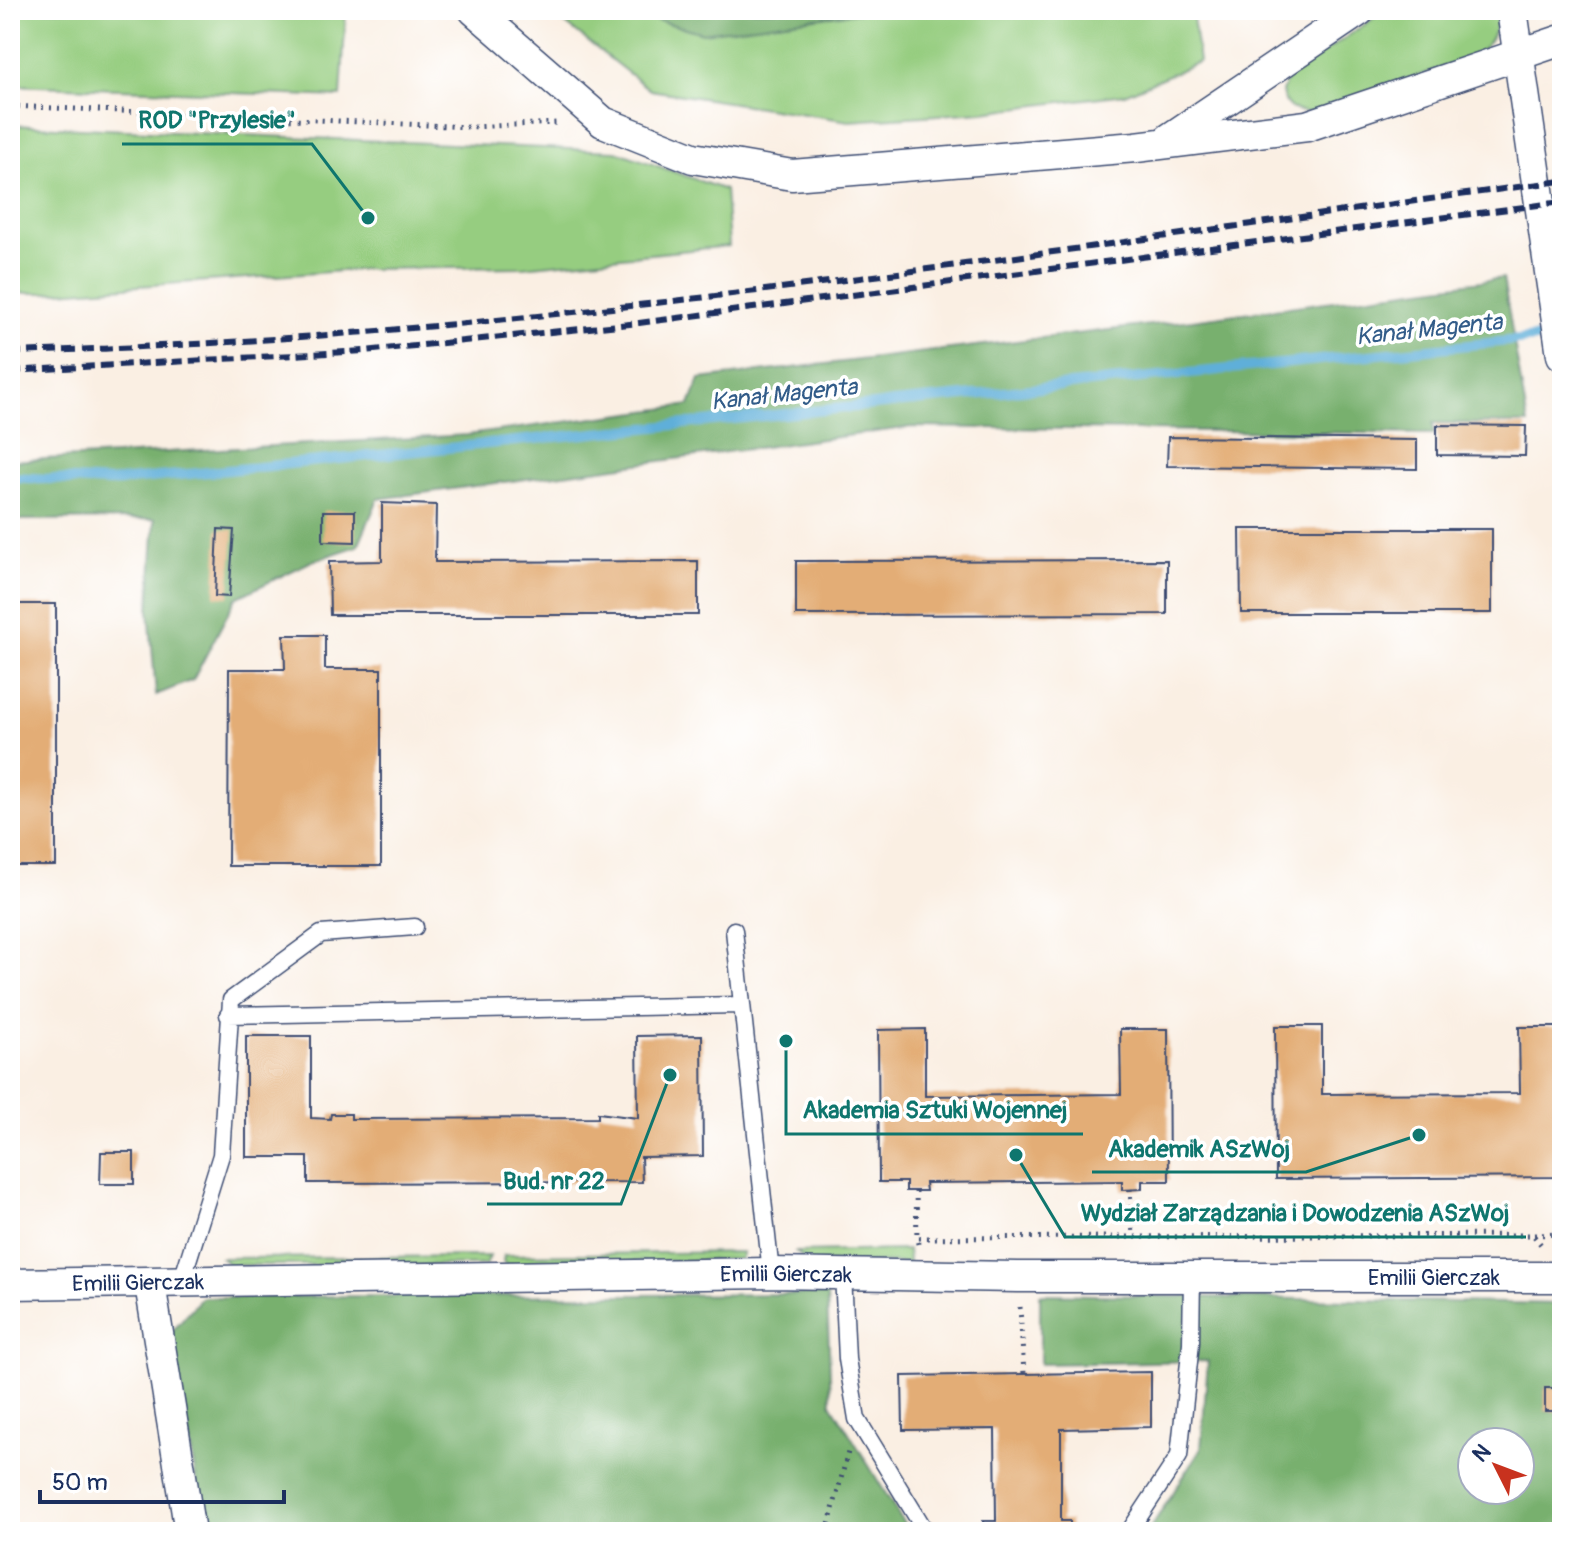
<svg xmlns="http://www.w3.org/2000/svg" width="1572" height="1542" font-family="Pangolin,sans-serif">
<rect width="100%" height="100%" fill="#fff"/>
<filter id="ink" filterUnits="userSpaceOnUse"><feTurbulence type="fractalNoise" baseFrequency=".0125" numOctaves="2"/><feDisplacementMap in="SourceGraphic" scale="16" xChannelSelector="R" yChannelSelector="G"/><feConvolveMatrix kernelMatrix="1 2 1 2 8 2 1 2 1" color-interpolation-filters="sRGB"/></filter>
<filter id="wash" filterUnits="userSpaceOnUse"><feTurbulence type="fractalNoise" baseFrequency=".006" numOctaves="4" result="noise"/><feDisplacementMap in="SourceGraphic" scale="32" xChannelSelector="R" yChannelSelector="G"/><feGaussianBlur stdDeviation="1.8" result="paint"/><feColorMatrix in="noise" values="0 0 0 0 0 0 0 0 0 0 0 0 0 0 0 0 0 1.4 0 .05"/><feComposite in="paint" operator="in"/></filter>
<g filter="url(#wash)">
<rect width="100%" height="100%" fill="#faefe3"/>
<path fill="#96cd80" stroke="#587e6f" stroke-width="2" d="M10,10H346L341,97L10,85Z
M548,10H1192L1199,62L1125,94L983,112L849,121L650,90Z
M1386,10H1497C1499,31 1490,44 1474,57L1312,112C1295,112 1286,110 1282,92L1288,77Z
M10,125L616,151L725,190L729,246L523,267L369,269L45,293H10Z
M908,1250L909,1263L808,1262L796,1252Z
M743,1252L740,1259L506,1265L503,1262L504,1255Z
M490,1256L486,1265H230L221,1258Z"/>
<path fill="#78b06e" stroke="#4a7066" stroke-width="2" fill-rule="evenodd" d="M619,10H877L703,33Z
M1503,278L1528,424L1433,423L1434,434L912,427L378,499L358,546L312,561L236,598L193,680L156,695L149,610L155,519L10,520V461L467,435L690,405L700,379L1192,320Z
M827,1294L831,1403L909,1532H205L171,1332L202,1297Z
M1040,1294L1562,1304V1388L1545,1389L1546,1411H1562V1532H1148L1201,1449L1208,1361L1040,1364ZM1472,1442H1520V1490H1472Z"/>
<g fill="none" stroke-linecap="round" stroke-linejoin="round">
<path stroke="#5eafd9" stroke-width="10" d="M10,477L110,482L1557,336"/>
</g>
<g id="blocks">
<path fill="#e3ad76" d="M1437,425L1526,426L1525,456L1437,455Z
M1168,437L1417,440V469L1167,466Z
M382,503L436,505L435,562L698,561V615H330L329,562L382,561Z
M323,511H355V542L323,541Z
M218,529L234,530L229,597L215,596Z
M1240,529H1492V613H1241Z
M1167,560V614L796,615V561Z
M10,604H56V866H10Z
M284,635H325V669H381V866H228L229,669H285Z
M1275,1026H1322V1094L1520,1093L1519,1027H1562V1177L1276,1179Z
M925,1029V1096L1121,1094L1120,1029H1168L1169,1181H1142V1189L1122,1190V1181L925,1183L926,1191H906V1182H879L878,1030Z
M702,1035L703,1156L641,1157L642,1182L308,1183V1157H246V1036H311V1118L330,1119L331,1114H351V1119L598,1118V1113L638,1118L637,1036Z
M101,1152H134V1184H100Z
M1151,1372V1427L1061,1429V1521H1070V1532H983V1521H996L995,1429L903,1430L902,1376Z
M1545,1388H1562V1411H1545Z"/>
</g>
</g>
<g filter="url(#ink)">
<use href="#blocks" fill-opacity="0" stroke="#3c4c72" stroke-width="2"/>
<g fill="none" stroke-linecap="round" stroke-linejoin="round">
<defs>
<path id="lane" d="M734,930L771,1273
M228,1015L739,1005
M843,1273L847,1359L857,1419L926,1532
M181,1283L221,1155L231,1000L321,934L415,927
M1129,1532L1179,1456L1191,1343L1192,1276"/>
<g id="street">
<path d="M474,10L603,122L693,158L792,175L1136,147L1307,126L1562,40"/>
<path d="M1512,10L1562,355"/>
<path d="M1169,139L1360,10"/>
<path id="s1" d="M10,1284L771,1273L1018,1277H1562"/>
<path d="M150,1284L190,1532"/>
</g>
</defs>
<use href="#lane" stroke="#3c4c72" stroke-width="19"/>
<use href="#street" stroke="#3c4c72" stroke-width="33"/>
<path stroke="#3c4c72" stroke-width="5" stroke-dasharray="2 6" stroke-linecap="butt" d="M10,106L470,127L558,123
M1130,1189L1133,1236
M916,1191L917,1238
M1534,1235L1562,1234
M918,1244L917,1238L1533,1235L1543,1247
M1020,1307L1024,1374
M827,1532L848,1452"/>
<use href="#lane" stroke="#fff" stroke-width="16"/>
<use href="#street" stroke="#fff" stroke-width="30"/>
<path stroke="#1b2f5e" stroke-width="6" stroke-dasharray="12 6" stroke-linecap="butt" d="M10,352C530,338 1047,250 1562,181
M10,371L365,351L639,323L1562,202"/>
</g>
</g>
<g text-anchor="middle" stroke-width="7" stroke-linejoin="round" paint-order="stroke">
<g font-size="22" fill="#1b2f5e" stroke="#fff">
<text dy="8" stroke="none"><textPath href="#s1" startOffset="776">Emilii Gierczak</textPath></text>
<text dy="8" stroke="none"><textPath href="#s1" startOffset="1424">Emilii Gierczak</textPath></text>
<text dy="8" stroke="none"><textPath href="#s1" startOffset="128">Emilii Gierczak</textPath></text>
</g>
<g font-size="24" font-style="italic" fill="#325c89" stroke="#fff">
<text transform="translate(1429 329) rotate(-6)" y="8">Kanał Magenta</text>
<text transform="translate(784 394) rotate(-6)" y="8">Kanał Magenta</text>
</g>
</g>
<path fill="none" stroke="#0f766e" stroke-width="3" d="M368 218L312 144H122M786 1041L786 1134H1083M1419 1135L1306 1172H1092M670 1075L621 1204H487M1016 1155L1065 1237H1526"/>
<g fill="#0f766e" stroke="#fff" stroke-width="3">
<circle cx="368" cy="218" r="8"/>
<circle cx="786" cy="1041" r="8"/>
<circle cx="1419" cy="1135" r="8"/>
<circle cx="670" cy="1075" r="8"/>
<circle cx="1016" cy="1155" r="8"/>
</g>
<g font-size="24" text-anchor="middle" font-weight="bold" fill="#0f766e" stroke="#fff" stroke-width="7" stroke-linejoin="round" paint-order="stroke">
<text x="217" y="128">ROD "Przylesie"</text>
<text x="935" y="1118">Akademia Sztuki Wojennej</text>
<text x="1199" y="1157">Akademik ASzWoj</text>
<text x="554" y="1189">Bud. nr 22</text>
<text x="1295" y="1221">Wydział Zarządzania i Dowodzenia ASzWoj</text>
</g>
<rect width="1572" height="1542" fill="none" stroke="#fff" stroke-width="40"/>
<g transform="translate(1496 1466) rotate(312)"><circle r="38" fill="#ffffff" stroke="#a4acbf" stroke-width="2"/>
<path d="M0-6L14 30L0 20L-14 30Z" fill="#c8321e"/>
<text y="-12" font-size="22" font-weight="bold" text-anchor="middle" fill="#1b2f5e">N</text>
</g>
<path d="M40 1490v12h244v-12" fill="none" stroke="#1b2f5e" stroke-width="4"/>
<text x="52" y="1490" font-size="24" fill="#1b2f5e" stroke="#ffffff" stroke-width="6" paint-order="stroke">50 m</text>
</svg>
